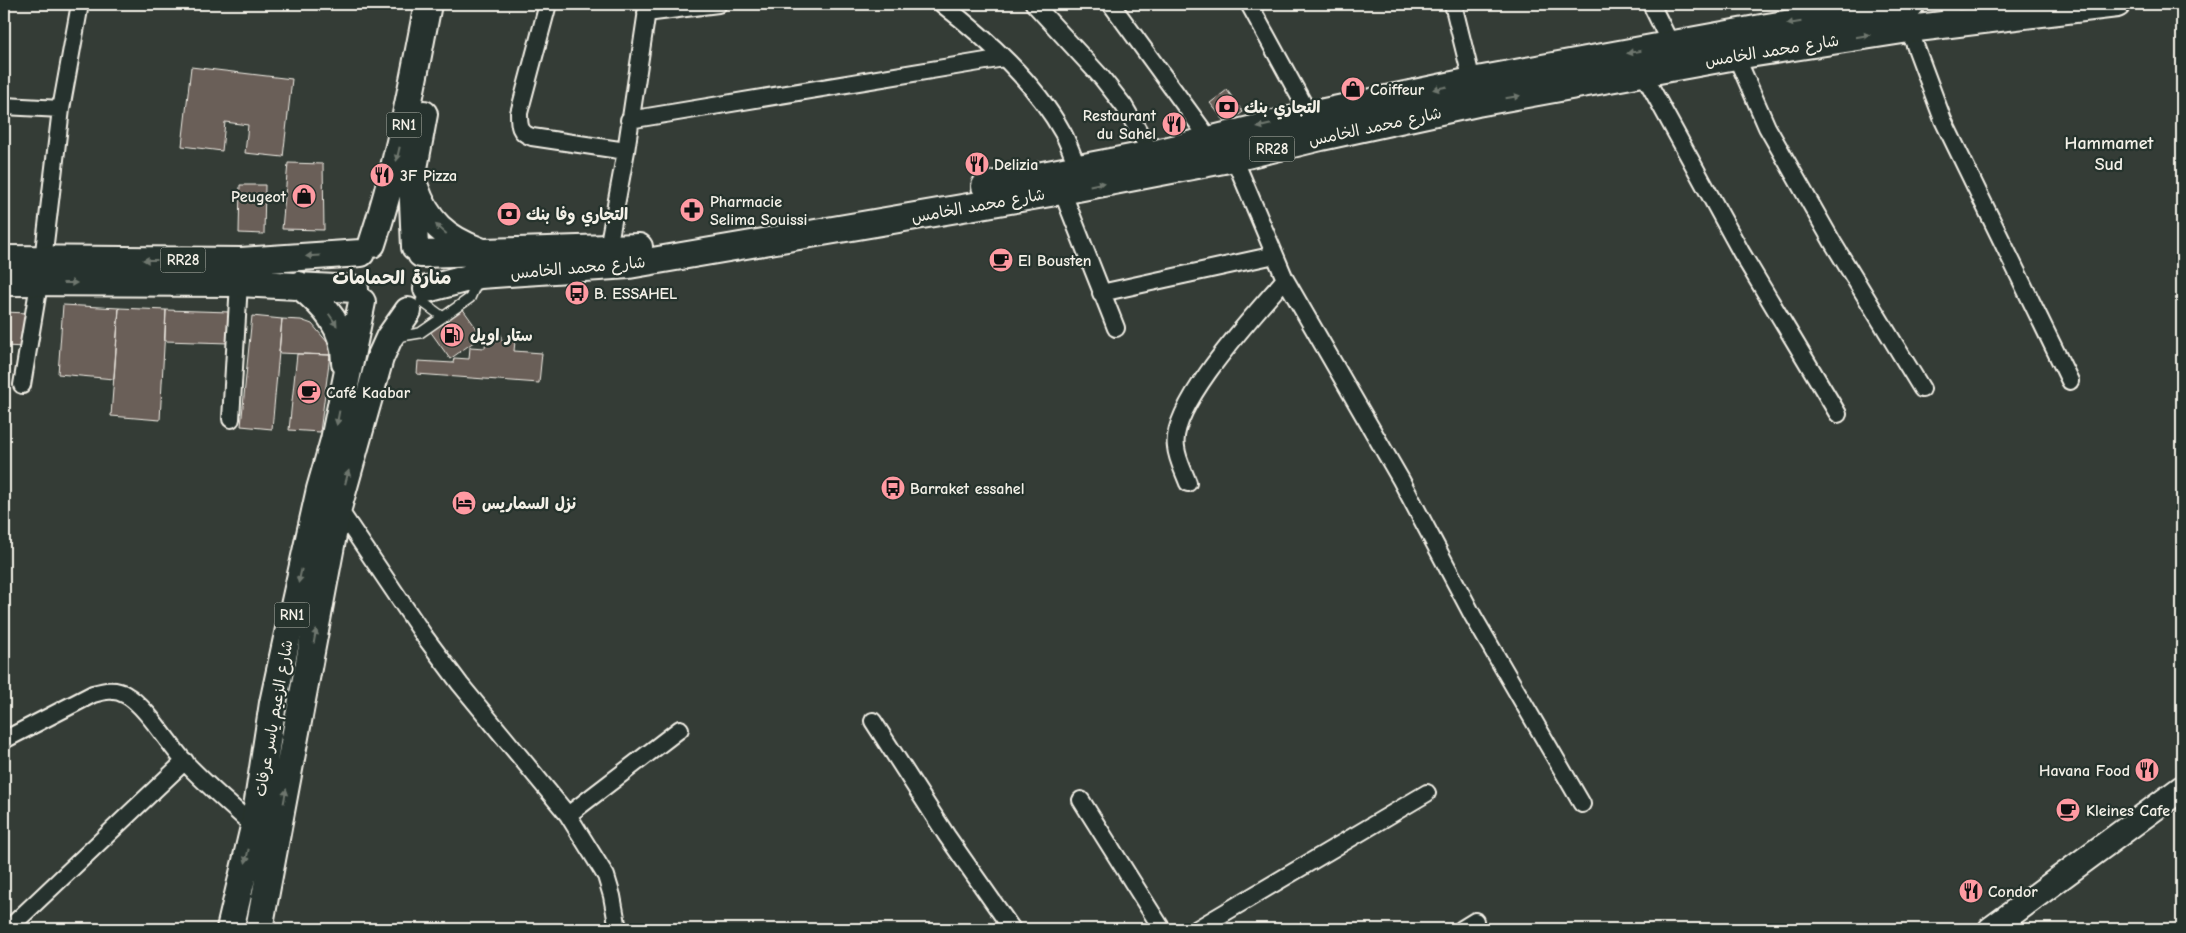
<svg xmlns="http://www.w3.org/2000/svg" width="2186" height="933" font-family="'Comic Neue','Playpen Sans Arabic',sans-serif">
<rect width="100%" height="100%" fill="#343c36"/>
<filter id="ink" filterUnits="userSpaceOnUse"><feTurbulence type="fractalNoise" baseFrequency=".02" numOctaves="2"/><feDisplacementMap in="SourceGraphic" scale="10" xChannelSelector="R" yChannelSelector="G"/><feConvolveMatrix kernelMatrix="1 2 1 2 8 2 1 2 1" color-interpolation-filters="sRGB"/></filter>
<g filter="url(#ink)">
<path fill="#6b5e59" stroke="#f4f1e8" d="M191,67L292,79L283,157L245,153L248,125L225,122L222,151L182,146Z
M1227,90L1243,112L1227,124L1210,103Z
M288,163L323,164L324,230L282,229Z
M240,185H265L264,234L239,233Z
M63,305L119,308L114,379L58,374Z
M119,308L166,310L160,420L111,416Z
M462,308L482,336L450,359L430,331Z
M166,310L230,312L229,343L165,341Z
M4,312L28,313L26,347L4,346Z
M252,316L282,319L272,429L241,426Z
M282,319L301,320L312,324L328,343L330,355L279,353Z
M486,333L501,334V340L515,341L514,351L542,353L539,383L417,374L418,361L453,363L454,358L469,359L470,347L485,348Z
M297,354L330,355L320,432L289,430Z"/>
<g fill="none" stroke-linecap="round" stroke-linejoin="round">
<defs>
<path id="service" d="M421,301L443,317
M396,337L420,333L443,317L470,298L478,280"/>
<path id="minor" d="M548,4L519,113C519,125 519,133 532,137L626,151
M942,4C987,39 1035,82 1063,133C1069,144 1073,157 1078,169
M1034,4L1102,78L1124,106L1152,154
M1111,4L1210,140
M1249,4L1314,123
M1453,4L1474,89
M1651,4L1674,51
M1949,4L1952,23
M646,13L718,4
M1909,29L1943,120L2070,381
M1736,56L1767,127L1833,243L1922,389
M1643,73L1741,252L1838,414
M4,106L61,109
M629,120L1004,58
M1234,158L1285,279L1401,480L1473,616L1582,804
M1062,191L1116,328
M608,248L626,151L648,4
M1101,293L1275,255
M22,385L43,260L61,109L80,4
M231,419L239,283
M1188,483C1184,472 1177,459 1176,447C1169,405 1257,312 1285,279
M338,508L425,637L460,684L568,815L606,876L612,896L618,929
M873,721L947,836L1012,929
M4,740L93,694C104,691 115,688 126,695C145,705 169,744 184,761C205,784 231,805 254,827
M1081,800L1162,929
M568,815L680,729
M8,929L185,761
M1197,929L1427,793
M1462,929L1475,921"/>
<path id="secondary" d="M1991,929L2182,788"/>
<path id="primary" d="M985,186L1152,154L1310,115L1472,81L1767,27L1911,4
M415,187C427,222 445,238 480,251
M372,244C398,166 412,85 428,4
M415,247L412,179L424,114
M421,254L639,247
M4,259L241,261L361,253
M4,282L239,283L355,289
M299,285C325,306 345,327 345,363
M427,289L480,275L629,265L1062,191L1234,158L1321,137L1477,103L1736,56L1909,29L2117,4
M230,929L254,827L273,703L292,615L320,489L334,440L362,302
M259,929L338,508L380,358L389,338L408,311"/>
</defs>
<use href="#service" stroke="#f4f1e8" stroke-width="12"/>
<use href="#minor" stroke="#f4f1e8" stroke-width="20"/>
<use href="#secondary" stroke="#f4f1e8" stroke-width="28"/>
<use href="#primary" stroke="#f4f1e8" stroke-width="30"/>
<use href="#service" stroke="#26332d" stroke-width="9"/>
<use href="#minor" stroke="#26332d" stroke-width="16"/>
<use href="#secondary" stroke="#26332d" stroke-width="24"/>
<use href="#primary" stroke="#26332d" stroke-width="26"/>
</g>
<defs><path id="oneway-solid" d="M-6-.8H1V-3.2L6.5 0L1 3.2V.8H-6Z" transform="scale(1.25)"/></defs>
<g fill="#6e766e">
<use href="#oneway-solid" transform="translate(1794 23) rotate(171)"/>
<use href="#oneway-solid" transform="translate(1863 36) rotate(-9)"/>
<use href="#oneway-solid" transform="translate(1634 52) rotate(170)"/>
<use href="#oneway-solid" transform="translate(1440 88) rotate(168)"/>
<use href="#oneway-solid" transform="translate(1513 97) rotate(-10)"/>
<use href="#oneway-solid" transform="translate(1264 126) rotate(166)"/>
<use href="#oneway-solid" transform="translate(398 154) rotate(103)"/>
<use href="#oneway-solid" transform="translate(1097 184) rotate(-11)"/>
<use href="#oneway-solid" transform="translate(441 229) rotate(-139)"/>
<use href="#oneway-solid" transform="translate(313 256) rotate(176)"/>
<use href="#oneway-solid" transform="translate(150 260) rotate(-180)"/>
<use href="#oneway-solid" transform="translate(70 283)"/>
<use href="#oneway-solid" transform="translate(333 320) rotate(56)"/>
<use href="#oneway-solid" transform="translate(338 418) rotate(101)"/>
<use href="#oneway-solid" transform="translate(347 477) rotate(-75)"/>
<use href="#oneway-solid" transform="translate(300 576) rotate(103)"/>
<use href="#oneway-solid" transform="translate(315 636) rotate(-80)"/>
<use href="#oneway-solid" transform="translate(285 796) rotate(-79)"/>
<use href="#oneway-solid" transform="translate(247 856) rotate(103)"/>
</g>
</g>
<defs>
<symbol id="shop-disc" viewBox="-11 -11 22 22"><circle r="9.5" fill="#ff9aa2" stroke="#26332d"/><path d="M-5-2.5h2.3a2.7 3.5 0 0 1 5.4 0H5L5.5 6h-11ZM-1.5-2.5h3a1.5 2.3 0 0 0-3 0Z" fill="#111"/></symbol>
<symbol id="bank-disc" viewBox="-11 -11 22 22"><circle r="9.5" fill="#ff9aa2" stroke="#26332d"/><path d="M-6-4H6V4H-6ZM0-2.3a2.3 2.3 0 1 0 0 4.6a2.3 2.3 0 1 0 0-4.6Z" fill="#111"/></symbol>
<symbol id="restaurant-disc" viewBox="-11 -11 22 22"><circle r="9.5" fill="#ff9aa2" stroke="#26332d"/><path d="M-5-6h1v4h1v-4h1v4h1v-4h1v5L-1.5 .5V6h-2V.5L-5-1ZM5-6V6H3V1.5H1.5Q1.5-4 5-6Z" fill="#111"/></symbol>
<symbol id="pharmacy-disc" viewBox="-11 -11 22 22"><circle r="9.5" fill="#ff9aa2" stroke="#26332d"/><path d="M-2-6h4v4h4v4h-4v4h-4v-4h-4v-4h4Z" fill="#111"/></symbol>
<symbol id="cafe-disc" viewBox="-11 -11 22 22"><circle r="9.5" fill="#ff9aa2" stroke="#26332d"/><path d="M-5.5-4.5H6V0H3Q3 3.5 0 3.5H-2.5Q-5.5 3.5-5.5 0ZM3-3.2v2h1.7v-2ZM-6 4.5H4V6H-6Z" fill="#111"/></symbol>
<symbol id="bus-disc" viewBox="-11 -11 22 22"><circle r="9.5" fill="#ff9aa2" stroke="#26332d"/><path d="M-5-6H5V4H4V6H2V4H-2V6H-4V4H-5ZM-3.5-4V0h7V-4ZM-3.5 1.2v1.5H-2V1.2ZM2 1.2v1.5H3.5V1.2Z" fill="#111"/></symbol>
<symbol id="fuel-disc" viewBox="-11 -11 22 22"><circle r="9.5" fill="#ff9aa2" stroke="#26332d"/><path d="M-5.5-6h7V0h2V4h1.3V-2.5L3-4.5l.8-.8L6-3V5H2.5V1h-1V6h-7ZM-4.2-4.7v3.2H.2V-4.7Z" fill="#111"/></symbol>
<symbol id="hotel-disc" viewBox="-11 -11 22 22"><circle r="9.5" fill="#ff9aa2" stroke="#26332d"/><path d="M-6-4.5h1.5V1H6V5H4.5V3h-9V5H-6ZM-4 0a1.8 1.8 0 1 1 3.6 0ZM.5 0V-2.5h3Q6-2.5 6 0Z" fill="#111"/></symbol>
</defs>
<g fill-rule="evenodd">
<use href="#shop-disc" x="1339" y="75" width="28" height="28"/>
<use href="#bank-disc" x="1213" y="93" width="28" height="28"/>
<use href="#restaurant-disc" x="1160" y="110" width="28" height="28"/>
<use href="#restaurant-disc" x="963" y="150" width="28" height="28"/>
<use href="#restaurant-disc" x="368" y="161" width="28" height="28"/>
<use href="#shop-disc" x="290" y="182" width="28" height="28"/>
<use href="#pharmacy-disc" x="678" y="196" width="28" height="28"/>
<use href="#bank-disc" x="495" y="200" width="28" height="28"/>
<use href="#cafe-disc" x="987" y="246" width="28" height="28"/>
<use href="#bus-disc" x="563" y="279" width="28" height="28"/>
<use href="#fuel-disc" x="438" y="321" width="28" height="28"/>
<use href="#cafe-disc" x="295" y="378" width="28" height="28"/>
<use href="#bus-disc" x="879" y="474" width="28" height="28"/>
<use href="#hotel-disc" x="450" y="489" width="28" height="28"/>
<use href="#restaurant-disc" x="2133" y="756" width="28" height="28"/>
<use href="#cafe-disc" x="2054" y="796" width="28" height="28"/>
<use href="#restaurant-disc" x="1957" y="877" width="28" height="28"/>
</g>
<g text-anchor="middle" stroke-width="4.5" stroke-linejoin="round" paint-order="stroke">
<g fill="#26332d" stroke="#b6b8b0" stroke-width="1">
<rect x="386.5" y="112.5" width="35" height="25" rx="4"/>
<rect x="1249.5" y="136.5" width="45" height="25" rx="4"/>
<rect x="160.5" y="247.5" width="45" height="25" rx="4"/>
<rect x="274.5" y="602.5" width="35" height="25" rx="4"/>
</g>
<g font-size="15" font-weight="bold" fill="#f4f1e8">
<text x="404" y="130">RN1</text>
<text x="1272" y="154">RR28</text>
<text x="183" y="265">RR28</text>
<text x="292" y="620">RN1</text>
</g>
<g font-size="16" fill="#f4f1e8" stroke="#26332d">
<text transform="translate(1772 50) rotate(-9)" y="6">شارع محمد الخامس</text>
<text transform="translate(1375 126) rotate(-12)" y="6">شارع محمد الخامس</text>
<text transform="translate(978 205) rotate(-10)" y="6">شارع محمد الخامس</text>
<text transform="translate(578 267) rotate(-5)" y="6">شارع محمد الخامس</text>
<text transform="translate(273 718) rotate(-80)" y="6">شارع الزعيم ياسر عرفات</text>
</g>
<g font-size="16" font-weight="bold" fill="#f4f1e8" stroke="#26332d" text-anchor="start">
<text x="1370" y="95">Coiffeur</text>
<text x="1244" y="113">التجاري بنك</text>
<text x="1156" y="121" text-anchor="end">Restaurant<tspan x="1156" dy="18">du Sahel</tspan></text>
<text x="994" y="170">Delizia</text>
<text x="400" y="181">3F Pizza</text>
<text x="286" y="202" text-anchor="end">Peugeot</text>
<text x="710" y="207">Pharmacie<tspan x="710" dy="18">Selima Souissi</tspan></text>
<text x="526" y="220">التجاري وفا بنك</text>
<text x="1018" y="266">El Bousten</text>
<text x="594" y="299">B. ESSAHEL</text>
<text x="470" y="341">ستار اويل</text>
<text x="326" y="398">Café Kaabar</text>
<text x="910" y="494">Barraket essahel</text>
<text x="482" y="509">نزل السماريس</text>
<text x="2130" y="776" text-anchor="end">Havana Food</text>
<text x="2086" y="816">Kleines Cafe</text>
<text x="1988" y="897">Condor</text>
</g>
<g font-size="18" font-weight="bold" fill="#f4f1e8" stroke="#26332d">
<text x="2109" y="149">Hammamet<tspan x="2109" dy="21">Sud</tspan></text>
</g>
<g font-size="19" font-weight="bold" fill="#f4f1e8" stroke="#26332d">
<text x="392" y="284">منارة الحمامات</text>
</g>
</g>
<rect width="2186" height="933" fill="none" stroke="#26332d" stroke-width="20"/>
<rect x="10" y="10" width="2166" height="913" fill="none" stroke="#f4f1e8" stroke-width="2" filter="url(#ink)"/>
</svg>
